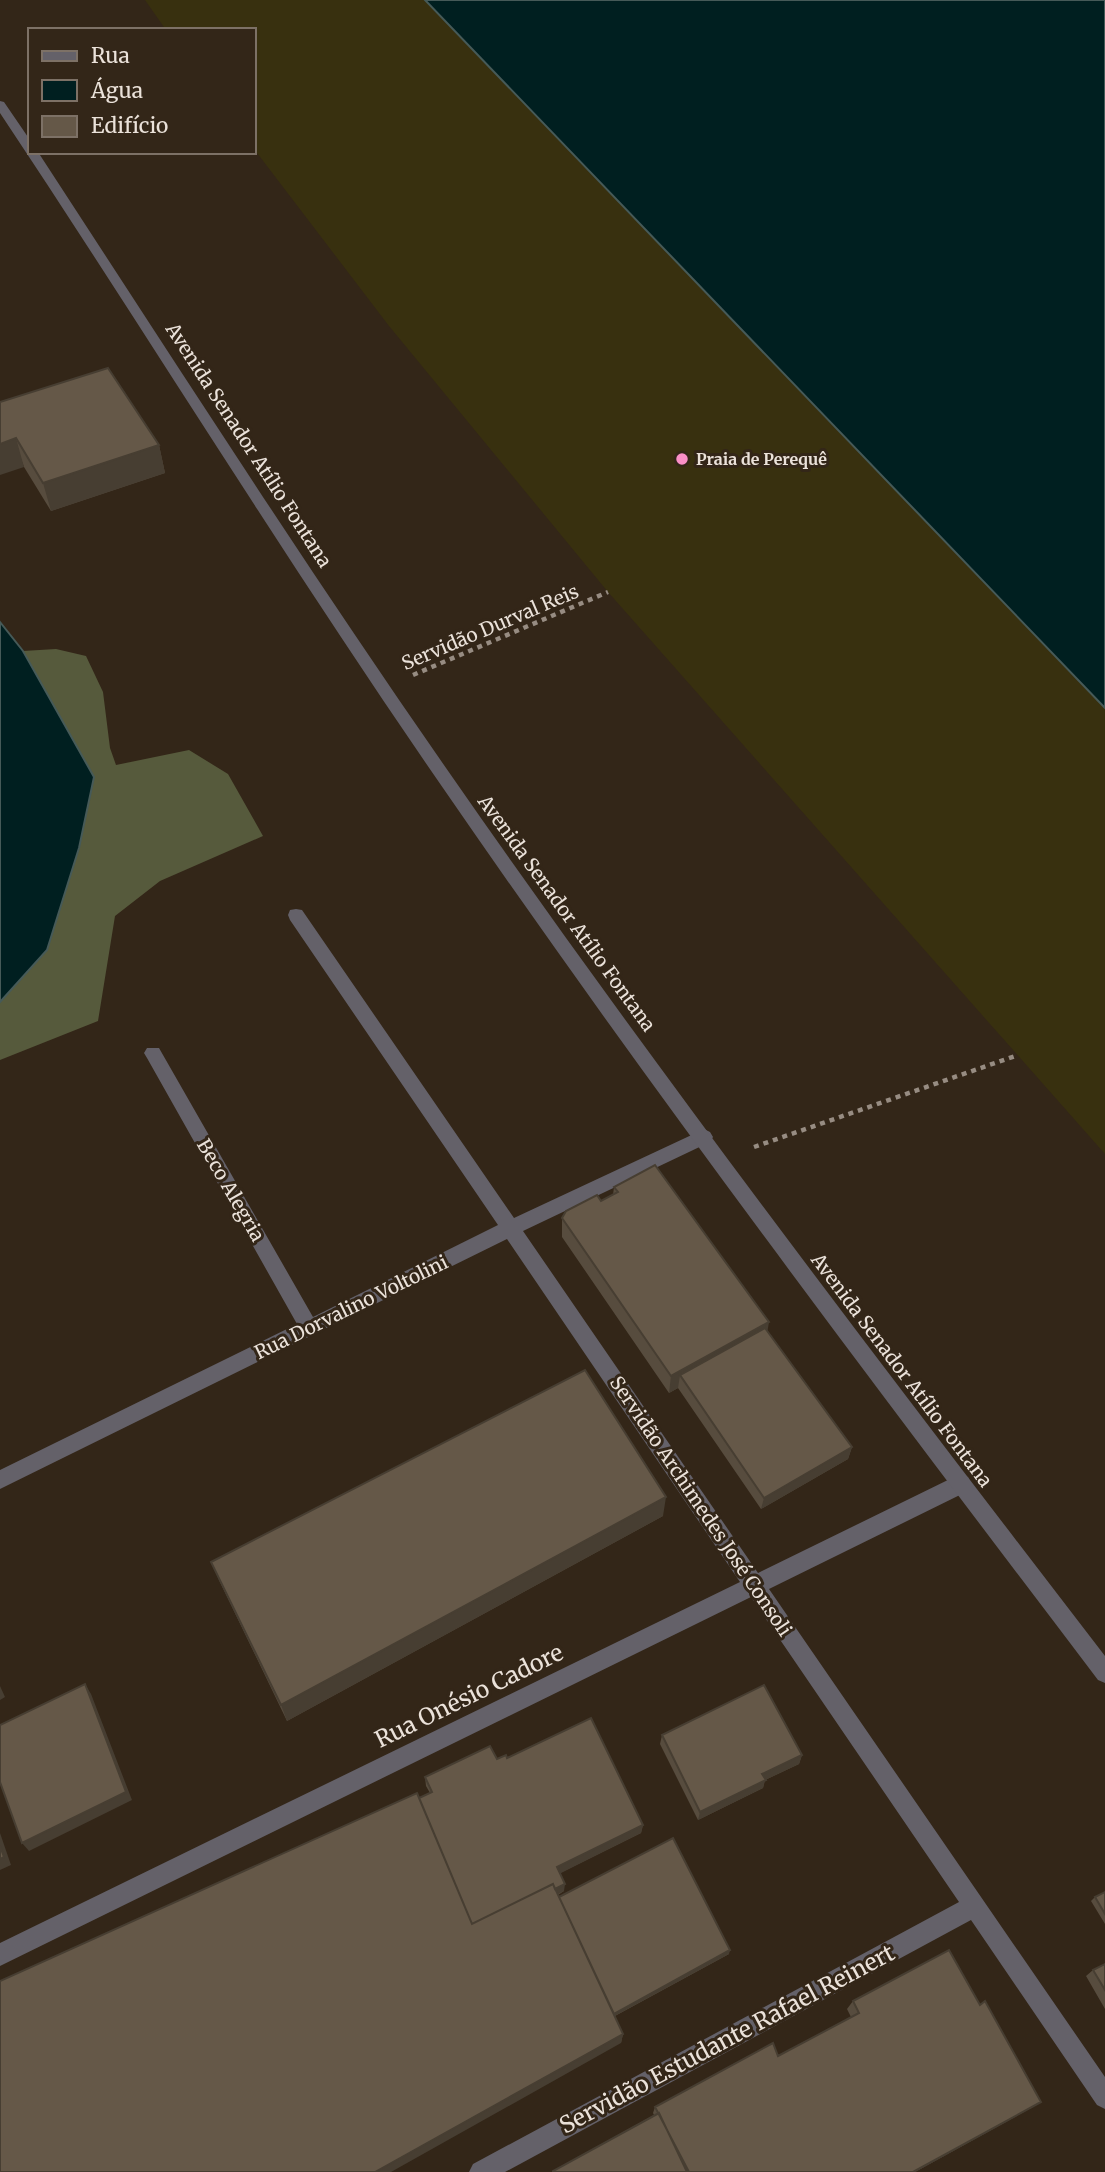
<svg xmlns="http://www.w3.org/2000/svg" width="1105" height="2172" font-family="Merriweather,serif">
<rect width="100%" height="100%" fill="#332618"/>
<path fill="#565a3c" d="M56,649L86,656L103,692L110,748L116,765L189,750L228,774L263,836L160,881L115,916L98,1021L0,1060V1002L47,950L79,848L94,777L23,651Z"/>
<path fill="#38300f" d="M145,0H425L1105,708V1154L608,592L389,326L254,149V30H166Z"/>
<path fill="#001f20" stroke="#465a58" stroke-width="2" d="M425,0H1105V708Z
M0,622L23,651L94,777L79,848L47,950L0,1002Z"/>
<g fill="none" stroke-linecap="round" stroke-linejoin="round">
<path stroke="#978c82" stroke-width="4.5" stroke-dasharray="5 5" stroke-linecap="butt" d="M413,675L608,592
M754,1147L1018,1055"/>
<path fill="#646169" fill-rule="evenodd" d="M296,909L302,910L514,1218L698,1132L704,1129L710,1132L713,1137L710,1142L523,1231L758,1573L954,1477L961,1475L968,1477L971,1484L968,1491L769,1589L1105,2077V2109L1097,2105L971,1920L505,2172H469L473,2164L959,1902L751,1597L0,1966V1943L740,1582L507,1239L0,1489V1470L297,1324L147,1058L144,1053L147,1048H159L313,1317L498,1225L290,920L288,915L290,910Z"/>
<path fill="#646169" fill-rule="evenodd" d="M0,101L4,102L30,140V152H38C175,362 310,573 453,778C661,1077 883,1367 1105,1656V1683L1098,1680C875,1386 652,1092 443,788C290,567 149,337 0,113Z"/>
</g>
<path fill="#574c3e" d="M0,402L159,445L165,473L51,511L24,467Z
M614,1187L767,1331L852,1447L848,1459L761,1509L678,1388L669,1393L562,1237V1218L613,1195Z
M663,1516L287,1721L219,1580L211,1562Z
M662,1735L802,1755L799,1764L765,1780L763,1788L698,1820L660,1744Z
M507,1758L643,1825L641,1833L560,1873L564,1891L558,1895L559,1897L729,1954L615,2016L623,2034L621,2043L419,1798L430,1793L426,1786L425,1777L497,1759Z
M1105,1892V1924L1091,1901L1095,1897Z
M1105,1964V2009L1086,1976L1093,1970Z
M853,2001L980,2005L1041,2102L1031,2108L915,2172H553V2171L654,2115L653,2113L655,2107L778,2056L851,2017L847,2009Z"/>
<path fill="#473e32" d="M16,438L24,467L0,475V444Z
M159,445L165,473L51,511L43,483Z
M769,1322L766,1340L680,1375L678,1388L669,1393L671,1376Z
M852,1447L848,1459L761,1509L764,1498Z
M666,1497L663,1516L287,1721L281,1705Z
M85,1684L91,1694L132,1800L29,1851L22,1843Z
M0,1686L5,1697L0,1700Z
M802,1755L799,1764L765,1780L763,1788L698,1820L700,1812L762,1774Z
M643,1825L641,1833L557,1875V1867Z
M0,1833L11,1865L0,1870Z
M565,1884L564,1891L474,1935L473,1929Z
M730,1950L729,1954L611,2018V2015Z
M623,2034L621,2043L391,2172H375Z
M1041,2102L1031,2108L915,2172H913Z"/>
<path fill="#655848" stroke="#473e32" stroke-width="2" d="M108,368L159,445L43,483L16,438L0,444V402Z
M655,1165L769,1322L671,1376L562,1218L566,1211L597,1195L601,1201L618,1192L614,1187Z
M765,1328L852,1447L764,1498L680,1375Z
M585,1370L666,1497L281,1705L211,1562Z
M85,1684L126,1792L22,1843L0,1782V1725Z
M764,1685L802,1755L762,1774L766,1780L700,1812L662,1735Z
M591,1718L643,1825L557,1867L565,1884L555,1889L553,1884L472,1924L419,1798L432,1792L425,1777L490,1746L497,1759L506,1755L507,1758Z
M417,1793L472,1924L553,1884L623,2034L375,2172H0V1981Z
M673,1838L730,1950L614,2014L559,1897Z
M0,1846L4,1857L0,1859Z
M1105,1892V1914L1095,1897Z
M949,1950L980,2005L985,2001L1041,2102L913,2172H689L655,2107L773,2043L778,2056L859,2013L853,2001Z
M1105,1964V1990L1093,1970Z
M659,2113L687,2172H553V2171Z"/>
<circle fill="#fa8fc7" stroke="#332618" stroke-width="2.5" cx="682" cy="459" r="7"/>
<g text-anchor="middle" stroke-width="6" stroke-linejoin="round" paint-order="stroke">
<g font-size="16" font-weight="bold" fill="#ebe2da" stroke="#332618" text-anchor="start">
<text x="696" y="465">Praia de Perequê</text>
</g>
<g font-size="19" fill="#ebe2da" stroke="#332618">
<text transform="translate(249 445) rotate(57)" y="7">Avenida Senador Atílio Fontana</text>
<text transform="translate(490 627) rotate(-23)" y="7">Servidão Durval Reis</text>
<text transform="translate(567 913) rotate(54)" y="7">Avenida Senador Atílio Fontana</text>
<text transform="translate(231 1190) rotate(60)" y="7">Beco Alegria</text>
<text transform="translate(351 1307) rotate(-26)" y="7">Rua Dorvalino Voltolini</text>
<text transform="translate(902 1370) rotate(53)" y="7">Avenida Senador Atílio Fontana</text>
<text transform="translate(701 1506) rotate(56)" y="7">Servidão Archimedes José Consoli</text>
</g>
<g font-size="23" fill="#ebe2da" stroke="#332618">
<text transform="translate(469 1696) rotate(-26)" y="8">Rua Onésio Cadore</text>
<text transform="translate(727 2039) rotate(-28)" y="8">Servidão Estudante Rafael Reinert</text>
</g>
</g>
<rect x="28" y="28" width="228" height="126" fill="#332618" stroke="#7d7166" stroke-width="2"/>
<rect x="42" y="51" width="35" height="10" fill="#646169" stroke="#7d7166" stroke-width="2"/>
<text x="91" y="63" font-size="21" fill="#ebe2da">Rua</text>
<rect x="42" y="80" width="35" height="21" fill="#001f20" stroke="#7d7166" stroke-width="2"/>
<text x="91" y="98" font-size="21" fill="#ebe2da">Água</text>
<rect x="42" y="116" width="35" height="21" fill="#655848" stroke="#7d7166" stroke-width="2"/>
<text x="91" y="133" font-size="21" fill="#ebe2da">Edifício</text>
</svg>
